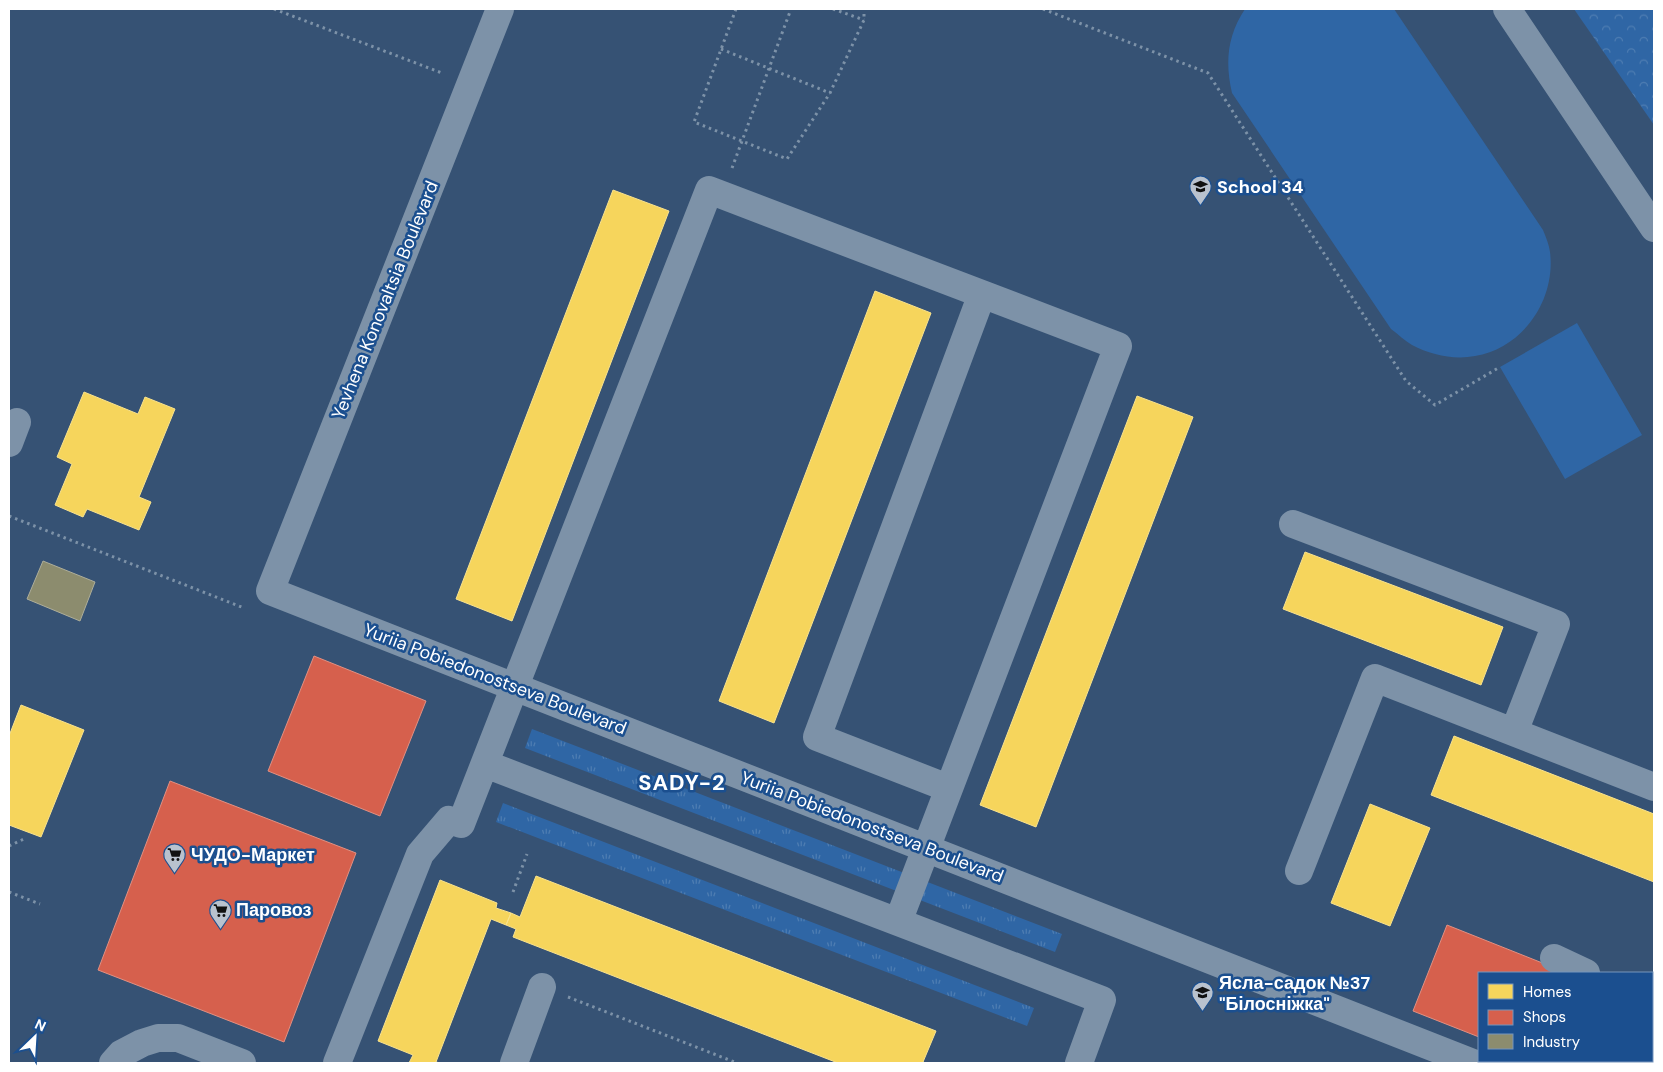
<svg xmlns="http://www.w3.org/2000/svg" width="1663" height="1072" font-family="'DM Sans',sans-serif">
<defs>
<pattern id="grass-tufts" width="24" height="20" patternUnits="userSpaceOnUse" patternTransform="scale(1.25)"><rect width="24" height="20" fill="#2f66a5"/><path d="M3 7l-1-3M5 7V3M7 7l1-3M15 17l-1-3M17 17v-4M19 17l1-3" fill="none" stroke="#4e7db2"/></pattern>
<pattern id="forest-crowns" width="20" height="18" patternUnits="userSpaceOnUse" patternTransform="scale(1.25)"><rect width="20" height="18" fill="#2f66a5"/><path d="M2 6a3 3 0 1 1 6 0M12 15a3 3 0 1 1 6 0" fill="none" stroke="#4e7db2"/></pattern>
</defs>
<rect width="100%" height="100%" fill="#365274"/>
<path fill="url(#grass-tufts)" d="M532,729L1062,934L1055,952L525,748Z
M503,803L1034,1008L1027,1026L496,822Z"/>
<path fill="url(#forest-crowns)" d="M1574,9H1654V125Z"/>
<path fill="#2f66a5" d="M1245,9H1394L1543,230C1546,237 1549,245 1550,252C1556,300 1523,348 1475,356C1454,360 1431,355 1412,345C1405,341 1398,334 1391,329L1232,93C1225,63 1227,36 1245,9Z
M1577,323L1642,435L1565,479L1500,367Z"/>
<path fill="#f6d55c" stroke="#f9e28d" d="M613,190L669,211L512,621L456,599Z
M875,291L931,313L774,723L719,701Z
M84,392L138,414L145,397L175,409L139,497L151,502L139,530L87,509L83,517L55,505L72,464L57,457Z
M1137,396L1193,417L1036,827L980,805Z
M1305,552L1503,627L1481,685L1283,609Z
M21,705L84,730L41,837L9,825V736Z
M1454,736L1654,814V882L1431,795Z
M1370,804L1430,828L1390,926L1331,903Z
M536,876L936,1031L923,1062L926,1063H838L513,937L516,929L506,925L511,913L520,917Z
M440,880L497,903L496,908L511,913L506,925L491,919L436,1062L440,1063H409L413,1055L378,1041Z
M1615,1061H1629L1628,1063H1621Z"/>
<path fill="#d6604d" stroke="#e29082" d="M314,656L426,701L380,816L268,771Z
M170,781L356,853L284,1042L98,970Z
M1447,925L1565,972L1564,973H1479V1037L1413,1011Z
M1652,1044L1654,1045V1063H1628L1629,1061H1652Z"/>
<path fill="#8c8c6e" stroke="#aeae9a" d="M43,561L95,582L80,621L27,599Z"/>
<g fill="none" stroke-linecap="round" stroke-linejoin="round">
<path stroke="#7d92a8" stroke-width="3" stroke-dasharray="2.5 4" stroke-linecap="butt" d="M274,9L442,73
M736,9L694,122L787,159L830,93L864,20V9
M833,9L864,20
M1043,9L1208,73L1406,381L1435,405L1500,367
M721,49L830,93
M732,168L791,9
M9,516L244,608
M9,846L24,839
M9,892L40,904
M513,892L527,854
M568,997L737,1063"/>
<path stroke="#7d92a8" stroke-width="28" d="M500,9L270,591L1473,1063
M1507,9L1654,228
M9,443L17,422
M1293,524L1556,624L1514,732
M485,764L1102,1000L1079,1063
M948,788L817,737L982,294
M1299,871L1375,678L1654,787
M1554,958L1586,973
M1652,1007L1654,1009
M113,1063L121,1054L142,1043L158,1038H178L242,1063
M337,1063L420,854L449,820L461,824L709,190L1118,346L898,922
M514,1063L542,987"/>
</g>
<defs>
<symbol id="school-pin" viewBox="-11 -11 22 30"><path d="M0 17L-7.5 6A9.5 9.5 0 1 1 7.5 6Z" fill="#b9c2ce" stroke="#1b4f8f"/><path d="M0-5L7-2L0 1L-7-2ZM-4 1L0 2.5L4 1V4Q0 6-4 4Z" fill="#111"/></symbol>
<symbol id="supermarket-pin" viewBox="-11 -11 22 30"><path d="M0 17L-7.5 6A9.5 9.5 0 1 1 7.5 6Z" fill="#b9c2ce" stroke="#1b4f8f"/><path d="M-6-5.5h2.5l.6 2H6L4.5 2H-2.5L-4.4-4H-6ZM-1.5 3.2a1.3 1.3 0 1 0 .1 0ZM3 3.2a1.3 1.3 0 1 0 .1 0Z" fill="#111"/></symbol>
</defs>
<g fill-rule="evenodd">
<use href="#school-pin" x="1188" y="174" width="25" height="34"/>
<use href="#supermarket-pin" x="162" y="842" width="25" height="34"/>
<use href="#supermarket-pin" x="208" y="898" width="25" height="34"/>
<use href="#school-pin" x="1190" y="980" width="25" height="34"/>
</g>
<g text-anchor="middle" stroke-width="5" stroke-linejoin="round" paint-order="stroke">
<g font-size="18" font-weight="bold" fill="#fff" stroke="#1b4f8f" text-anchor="start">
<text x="1217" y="193">School 34</text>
<text x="191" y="861">ЧУДО-Маркет</text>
<text x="236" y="916">Паровоз</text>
<text x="1219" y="989">Ясла-садок №37<tspan x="1219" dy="21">"Білосніжка"</tspan></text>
</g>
<g font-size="18" fill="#fff" stroke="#1b4f8f">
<text transform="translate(385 300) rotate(-68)" y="6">Yevhena Konovaltsia Boulevard</text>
<text transform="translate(495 679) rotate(21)" y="6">Yuriia Pobiedonostseva Boulevard</text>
<text transform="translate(872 827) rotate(21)" y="6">Yuriia Pobiedonostseva Boulevard</text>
</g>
<g font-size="22" font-weight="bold" letter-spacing="1" fill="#fff" stroke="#1b4f8f">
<text x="682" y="790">SADY-2</text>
</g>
</g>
<rect width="1663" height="1072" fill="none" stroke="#ffffff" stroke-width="20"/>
<rect x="1478" y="972" width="175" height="90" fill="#1b4f8f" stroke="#7695bc"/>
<rect x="1488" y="984" width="25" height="15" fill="#f6d55c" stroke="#7695bc"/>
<text x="1523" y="997" font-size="15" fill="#ffffff">Homes</text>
<rect x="1488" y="1010" width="25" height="15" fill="#d6604d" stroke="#7695bc"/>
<text x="1523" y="1022" font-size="15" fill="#ffffff">Shops</text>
<rect x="1488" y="1034" width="25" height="15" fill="#8c8c6e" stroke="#7695bc"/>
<text x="1523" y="1047" font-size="15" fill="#ffffff">Industry</text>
<g transform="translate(35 1037) rotate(25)" stroke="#1b4f8f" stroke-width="4" paint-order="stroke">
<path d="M0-4L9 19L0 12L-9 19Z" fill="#ffffff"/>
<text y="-8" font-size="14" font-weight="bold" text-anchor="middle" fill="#ffffff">N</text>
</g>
</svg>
